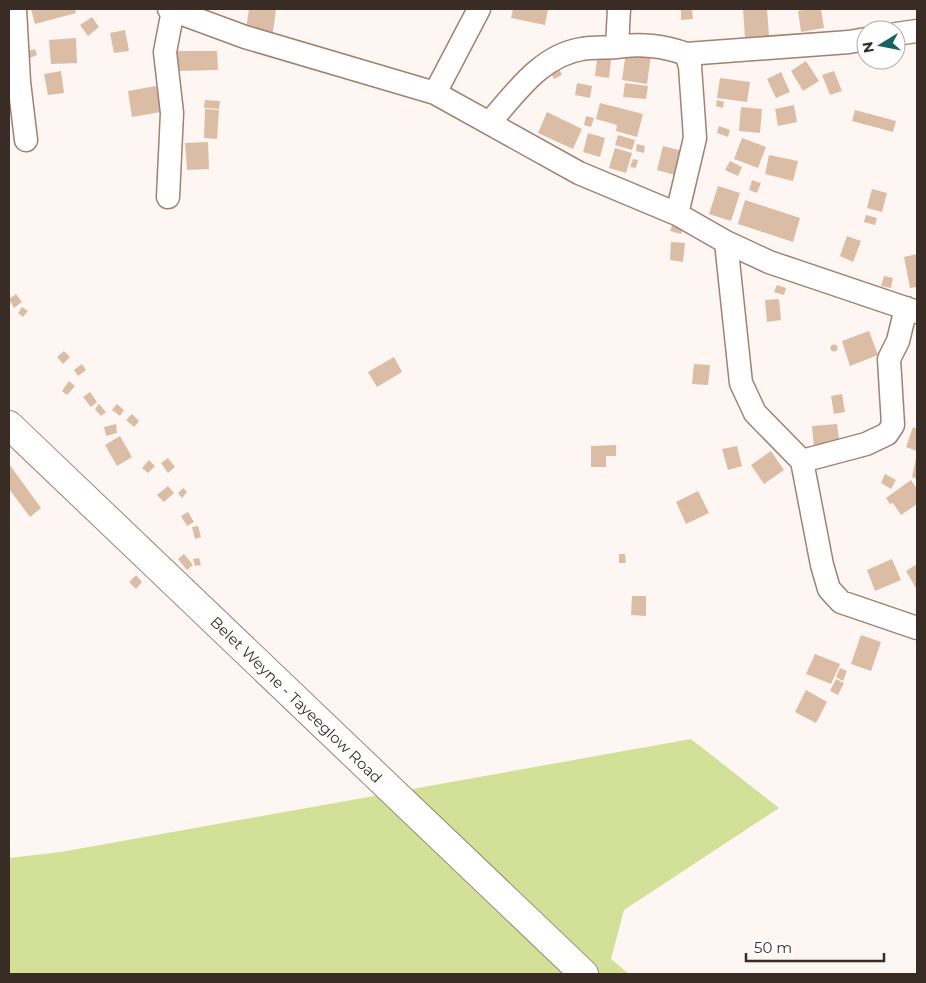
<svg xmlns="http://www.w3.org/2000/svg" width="926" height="983" font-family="Montserrat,sans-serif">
<rect width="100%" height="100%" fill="#fdf6f2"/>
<path fill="#d2e098" d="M691,739L779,808L624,910L611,959L629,974H9V858L61,852Z"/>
<path fill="#dbbda5" d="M31,9H75L76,13L35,24Z
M249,9H276L273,32L246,29Z
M513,9H548L545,25L511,18Z
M692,9L693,19L681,20V10Z
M743,9H767L769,36L745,38Z
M809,9H821L824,28L801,32L798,11Z
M92,17L99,27L88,36L80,25Z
M125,30L129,51L114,53L110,33Z
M76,38L77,63L51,64L49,40Z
M35,49L37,55L30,58L28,51Z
M176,51H217L218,70L176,71Z
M598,51L612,52L609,78L595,76Z
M626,51L651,55L647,84L622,80Z
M806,61L819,81L803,91L791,71Z
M556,63L562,75L554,79L548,68Z
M61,71L64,93L48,95L44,74Z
M834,71L842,91L830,95L822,75Z
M781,72L790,92L776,98L767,79Z
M720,78L750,82L747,102L717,98Z
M577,83L592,86L590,98L575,95Z
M625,83L648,86L646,99L623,97Z
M156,86L161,112L132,117L128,91Z
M205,100L220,101L219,109L204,108Z
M717,100L724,102L723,108L716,106Z
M600,103L643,114L637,137L616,131L617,125L596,119Z
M794,105L797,122L778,126L775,109Z
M741,107L762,109L760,133L739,131Z
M205,109L219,110L217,139L204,138Z
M855,110L896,121L893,132L852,121Z
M547,112L582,129L573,149L538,133Z
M586,116L594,118L591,127L584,125Z
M719,126L730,130L728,137L717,133Z
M588,133L605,138L600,157L583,152Z
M618,135L635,140L632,150L615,145Z
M742,138L766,147L758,168L734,159Z
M208,142L209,169L187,170L185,143Z
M637,144L645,146L644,153L636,151Z
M663,146L686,152L679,176L657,170Z
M615,148L632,153L626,173L609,168Z
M769,155L798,161L793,181L765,174Z
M633,159L638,160L636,168L630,167Z
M730,161L742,167L738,176L725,170Z
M752,180L761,183L757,193L749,190Z
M718,186L740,193L731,221L709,214Z
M872,189L887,193L882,212L867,208Z
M745,200L800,218L793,242L738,224Z
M866,215L877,218L875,225L864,222Z
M674,220L685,224L681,234L670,231Z
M847,236L861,241L853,262L840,256Z
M671,242L685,243L683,262L670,260Z
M917,254V287L910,288L904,257Z
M884,276L893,278L891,288L881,286Z
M777,285L786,288L784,295L774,292Z
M16,294L22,302L14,308L9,299Z
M779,299L781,320L767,322L765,300Z
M22,307L28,311L23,317L18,313Z
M869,331L878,355L850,366L842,341Z
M830.5 348a3.5 3.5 0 1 1 7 0a3.5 3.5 0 1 1-7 0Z
M64,351L70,357L63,364L57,357Z
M394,357L402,372L377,387L368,372Z
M82,364L86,370L78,376L74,370Z
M694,364L710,365L708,385L692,384Z
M69,381L75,386L67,395L62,391Z
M90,392L97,402L91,407L83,397Z
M842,394L845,412L834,414L831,396Z
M99,404L106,412L101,416L95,409Z
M117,404L124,410L120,416L112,410Z
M132,414L139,421L134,427L126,420Z
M116,424L117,433L106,436L104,427Z
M837,424L840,447L814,449L812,426Z
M913,427L917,429V451L906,447Z
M120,436L132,457L117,466L105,445Z
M616,445V456H606V467H591V446Z
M737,446L742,466L728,470L722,449Z
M771,451L784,470L764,484L751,465Z
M168,458L175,467L168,473L161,463Z
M916,459H917V479L912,477Z
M149,460L155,466L148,473L142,468Z
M9,464L41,508L30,517L9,489Z
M885,474L896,480L891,489L881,483Z
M911,480L917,489V504L901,515L893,503L890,504L886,498Z
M168,486L174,493L164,502L157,495Z
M183,488L187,492L182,498L178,493Z
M698,491L709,513L686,524L676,502Z
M188,512L194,522L187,526L181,516Z
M198,526L201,537L195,539L192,527Z
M184,554L193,565L187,570L178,559Z
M619,554H625L626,563H619Z
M199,558L201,565L195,566L193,559Z
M892,559L901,580L875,591L867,570Z
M917,564V590L906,571Z
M136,575L142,582L136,589L129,582Z
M632,596H646V616L631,615Z
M861,635L881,642L871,671L851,664Z
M815,654L840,664L831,684L806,674Z
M840,668L847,671L843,681L836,677Z
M836,679L844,683L838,695L830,691Z
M806,690L827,702L816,723L795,712Z"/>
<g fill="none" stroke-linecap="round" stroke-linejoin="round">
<defs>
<path id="street" d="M15,9L19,82L26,140
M169,9L245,37L435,93L579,173L677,214L726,242L769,262L917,312
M896,34L917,31
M617,47C639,43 665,46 686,54L690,66L695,138L677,214
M686,54L849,42L866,39
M435,93L479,9
M489,123C515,94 541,55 582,49C593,47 605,48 617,47L619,9
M168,197L172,113L165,52L173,10
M726,242L741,383L755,413L802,461L822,565L829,589L841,602L917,628
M802,461L866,444L887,434L893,425L889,359L898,341L906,308"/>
<path id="secondary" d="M9,425L584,974"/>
</defs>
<use href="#street" stroke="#a18170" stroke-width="25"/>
<use href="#secondary" stroke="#a18170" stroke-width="30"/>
<use href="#street" stroke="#fff" stroke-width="22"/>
<use href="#secondary" stroke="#fff" stroke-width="28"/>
</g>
<g text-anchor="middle" stroke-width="5" stroke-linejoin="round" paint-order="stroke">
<g font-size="15" fill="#392c25" stroke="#fff">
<text transform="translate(296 700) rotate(44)" y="5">Belet Weyne - Tayeeglow Road</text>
</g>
</g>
<rect width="926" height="983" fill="none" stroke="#392c25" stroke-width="20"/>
<g transform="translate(881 45) rotate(260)"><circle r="24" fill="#ffffff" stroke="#b0aba8"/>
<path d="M0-4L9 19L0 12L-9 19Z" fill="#156462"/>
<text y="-8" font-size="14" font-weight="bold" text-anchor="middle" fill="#392c25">N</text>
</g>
<path d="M746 953v8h138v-8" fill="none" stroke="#392c25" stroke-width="2.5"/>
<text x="754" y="953" font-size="15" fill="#392c25" stroke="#ffffff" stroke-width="4" paint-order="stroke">50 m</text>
</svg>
